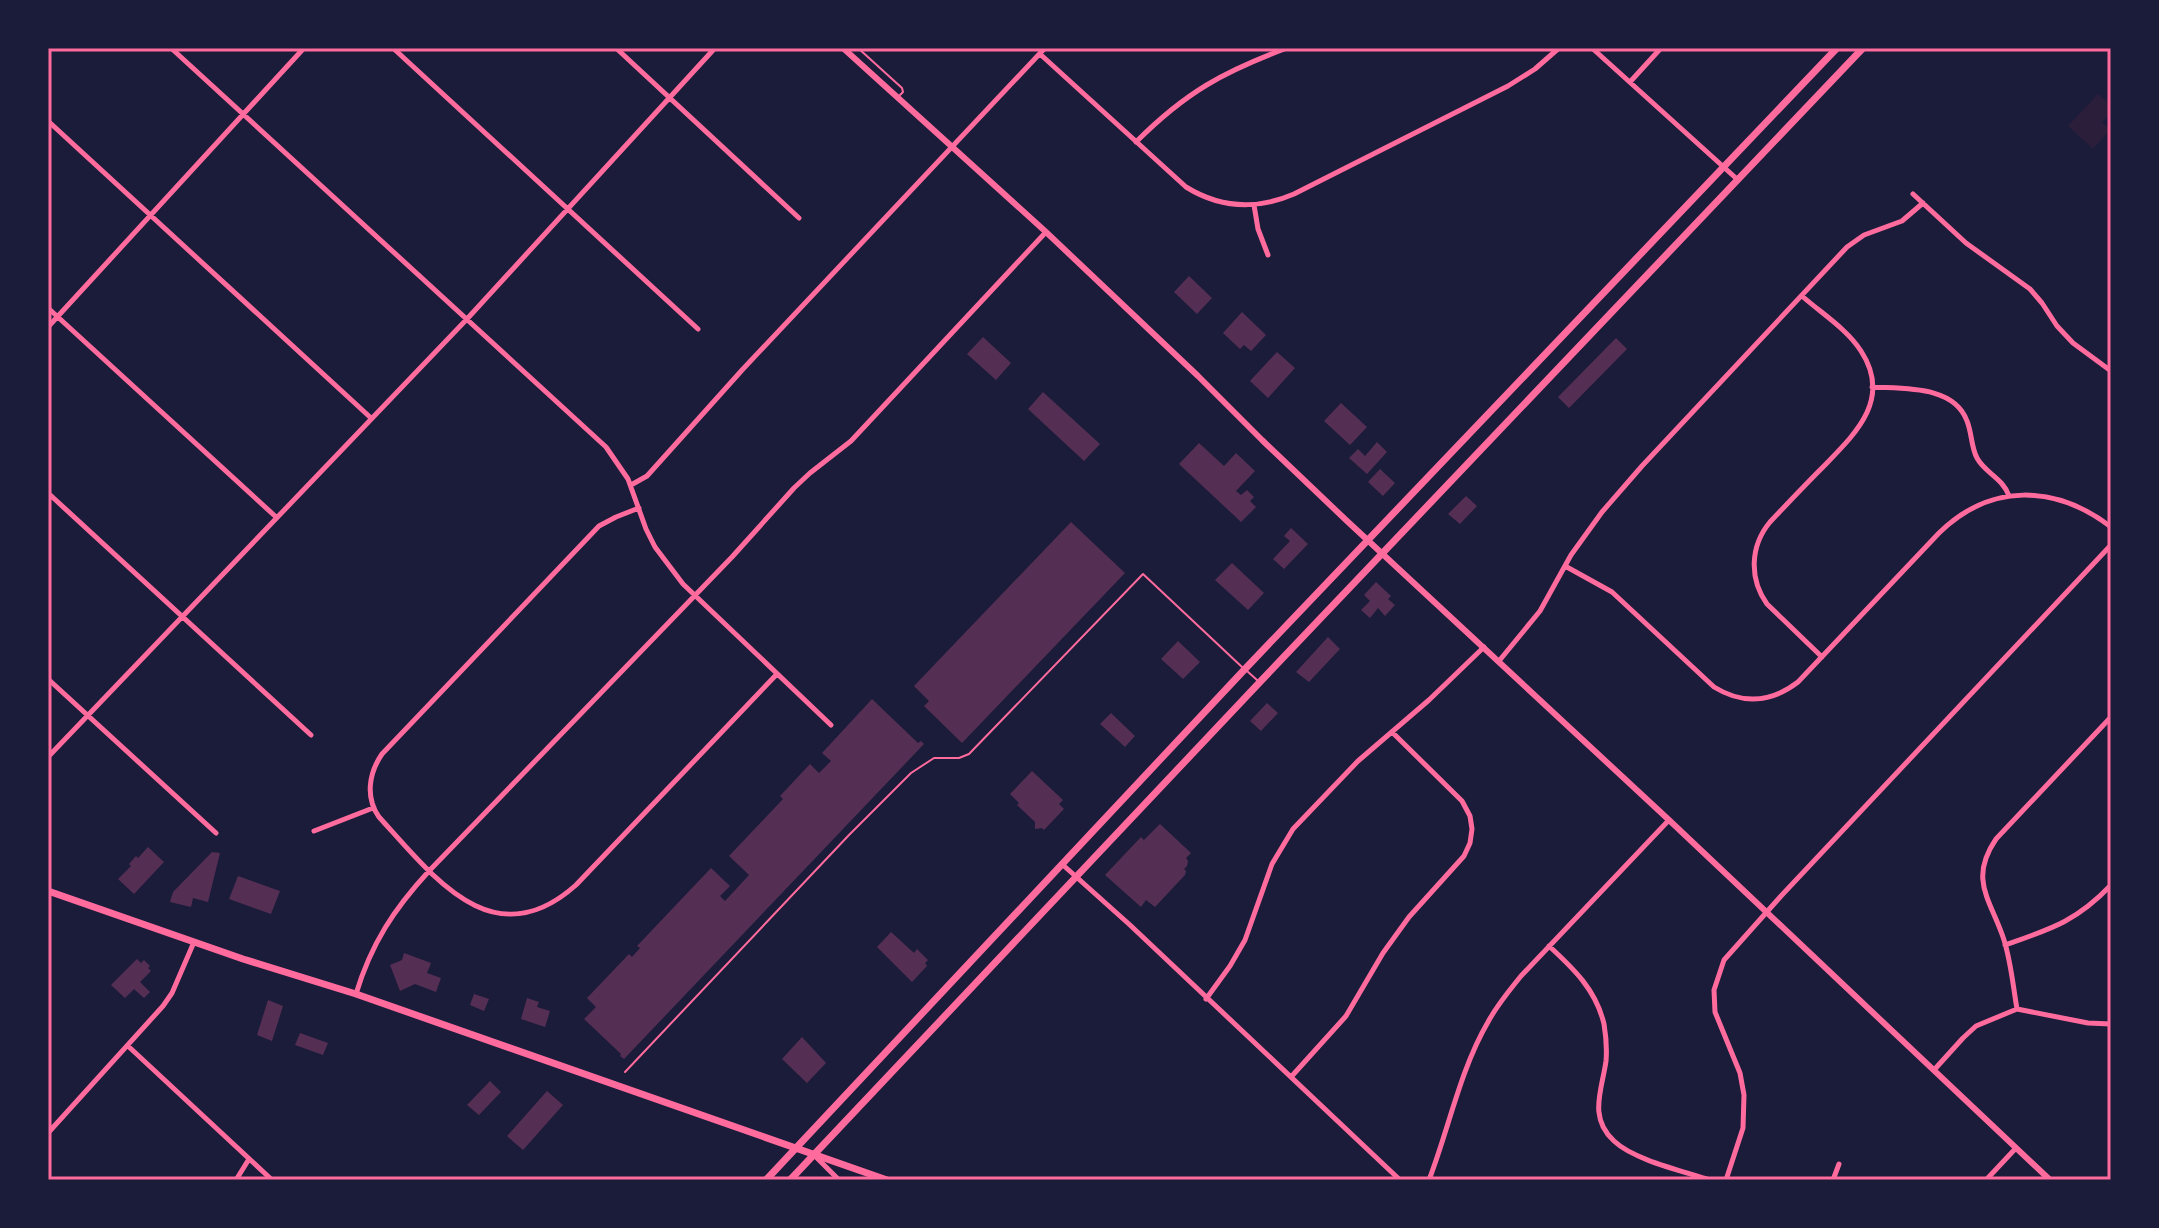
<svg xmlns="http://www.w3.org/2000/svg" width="2159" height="1228" font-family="Lato,sans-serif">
<rect width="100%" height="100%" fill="#1b1b3a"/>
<path fill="#2a1e3b" d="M2098,94L2111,105V113L2102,122L2110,130L2093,149L2068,126Z"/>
<path fill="#542f53" d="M1189,276L1212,298L1197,314L1174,292Z
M1242,312L1266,335L1251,351L1244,345L1240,349L1223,333Z
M983,337L1011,363L996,380L967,354Z
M1616,338L1627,349L1569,408L1558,397Z
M1277,352L1295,368L1268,398L1250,381Z
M1043,392L1100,444L1084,461L1028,409Z
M1341,403L1367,427L1350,445L1324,421Z
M1377,442L1387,452L1367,474L1349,458L1358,449L1365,456Z
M1199,443L1224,466L1236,453L1255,471L1236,491L1241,495L1247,490L1254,497L1250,501L1256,507L1241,522L1179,464Z
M1380,469L1395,483L1383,496L1368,482Z
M1466,496L1477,506L1460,524L1448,514Z
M1071,522L1125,573L962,743L924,706L929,701L914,686Z
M1291,528L1308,544L1284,569L1273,559L1290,541L1284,536Z
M1232,563L1264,593L1248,610L1215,580Z
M1376,582L1391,596L1388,599L1395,605L1385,616L1378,608L1370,618L1361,610L1370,601L1364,595Z
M1328,637L1340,649L1309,682L1296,672Z
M1178,641L1200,662L1183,679L1161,659Z
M872,699L918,743L921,741L924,744L624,1059L620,1056L621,1054L584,1019L596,1007L587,998L629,954L632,957L640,948L637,946L711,868L730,886L720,896L725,901L749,875L729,856L783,799L780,796L810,764L819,773L831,761L822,753Z
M1267,703L1278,713L1261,731L1250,721Z
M1111,713L1135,736L1125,747L1100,724Z
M1032,771L1063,800L1059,804L1064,809L1044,830L1042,828L1035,829V822L1017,805L1019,803L1010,794Z
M1160,824L1191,853L1186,858L1188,861L1187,866L1184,869L1186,871L1185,875L1155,907L1146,900L1141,907L1105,875L1141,837L1144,840Z
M148,847L164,862L134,894L118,879L131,866L129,864L136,856L138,858Z
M212,852L220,853L208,902L193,898L191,907L170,902L173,892Z
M238,876L280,891L271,914L229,899Z
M891,932L914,953L917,949L928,960L925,963L927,966L912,982L877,947Z
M404,953L431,963L427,973L441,978L436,992L415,984L400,991L390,965L402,960Z
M137,959L141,963L144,960L150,966L148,968L151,971L140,982L150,992L144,998L134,989L125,998L111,985Z
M474,994L489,999L484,1011L470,1005Z
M527,998L539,1002L537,1007L550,1011L545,1027L521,1019Z
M268,1000L283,1006L272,1041L257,1035Z
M300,1033L328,1043L323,1055L295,1045Z
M802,1037L826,1063L807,1083L782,1059Z
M490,1081L501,1092L479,1115L467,1105Z
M547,1091L563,1105L523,1150L507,1136Z"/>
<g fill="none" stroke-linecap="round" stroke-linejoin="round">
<path stroke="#ff6b9d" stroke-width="2" d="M858,48L902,88L903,92L898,97
M1247,671L1257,680
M625,1072L849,835L911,773L934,758H959L969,754L1143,574L1242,667"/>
<path stroke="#ff6b9d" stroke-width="5" d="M171,48L606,447L628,479L646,529L655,547L683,584L831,725
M393,48L698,329
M616,48L799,218
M1592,48L1738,180
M1040,54L1186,187C1220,208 1257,210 1294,194L1508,86L1535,69L1559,48
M1630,82L1661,48
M48,121L371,418
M1136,142C1186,92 1223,72 1287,48
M1913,194L1966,243L2030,289L2042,303L2057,326L2073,343L2111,371
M1254,205L1258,229L1268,255
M1802,296C1821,313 1847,329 1861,351C1893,400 1854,435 1822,468C1804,486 1787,504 1770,522C1750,546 1749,579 1767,604L1822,657
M48,308L276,517
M48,327L304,48
M1872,387C1903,389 1954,385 1967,421C1972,433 1971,447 1977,458C1985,473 2003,478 2009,496
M631,485L647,476L743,369L1045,48
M48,493L311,735
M639,508L616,517L599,526L382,754C369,773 365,797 379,817C433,876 493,959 576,885L777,674
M1565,566L1612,592L1714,687C1743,705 1772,702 1798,682L1939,533C1990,483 2055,484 2111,527
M1499,661L1540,611L1571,555L1602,512L1642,466L1847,247L1864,235L1902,221L1923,203
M48,679L216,833
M48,757L467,319L715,48
M314,831L373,808
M1063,865L1130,925L1400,1180
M2005,945C2051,929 2077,921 2111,885
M1549,946C1574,969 1596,990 1604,1024C1606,1036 1607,1049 1606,1061C1602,1090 1588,1117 1614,1141C1634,1160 1683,1171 1710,1180
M356,994C371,944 394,909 429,871L732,557L794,488L810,473L851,441L1046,232
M1206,999L1230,966L1245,940L1272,864L1293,829L1358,761L1429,700L1484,647
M2017,1009C2013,986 2011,962 2004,940C1991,900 1968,880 1996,839L2111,717
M128,1046L272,1180
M1934,1070L1963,1038L1976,1026L2017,1009L2088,1023L2111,1024
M1291,1077L1346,1016L1383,953L1409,917L1464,856L1470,843L1472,829L1470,816L1462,801L1392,732
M48,1133L163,1006L172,993L194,942
M815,1156L839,1180
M236,1180L249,1159
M1429,1180C1449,1128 1460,1070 1488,1022C1497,1005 1509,991 1521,976L1669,820
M1726,1180L1743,1128L1744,1095L1740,1073L1715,1012L1714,990L1724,960L1781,896L2111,545
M1833,1180L1839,1164
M1986,1180L2016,1148"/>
<path stroke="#ff6b9d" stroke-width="6" d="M843,48L1046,232L1198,376L1262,440L1347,521L1669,820L2050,1180"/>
<path stroke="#ff6b9d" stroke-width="7" d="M48,891L243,959L356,994L887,1180"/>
<path stroke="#ff6b9d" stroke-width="7" d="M766,1180L1245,669L1837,48
M790,1180L1259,683L1863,48"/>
</g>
<rect width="2159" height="1228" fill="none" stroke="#1b1b3a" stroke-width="100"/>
<rect x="50" y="50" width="2059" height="1128" fill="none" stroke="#ff6b9d" stroke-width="3"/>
</svg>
